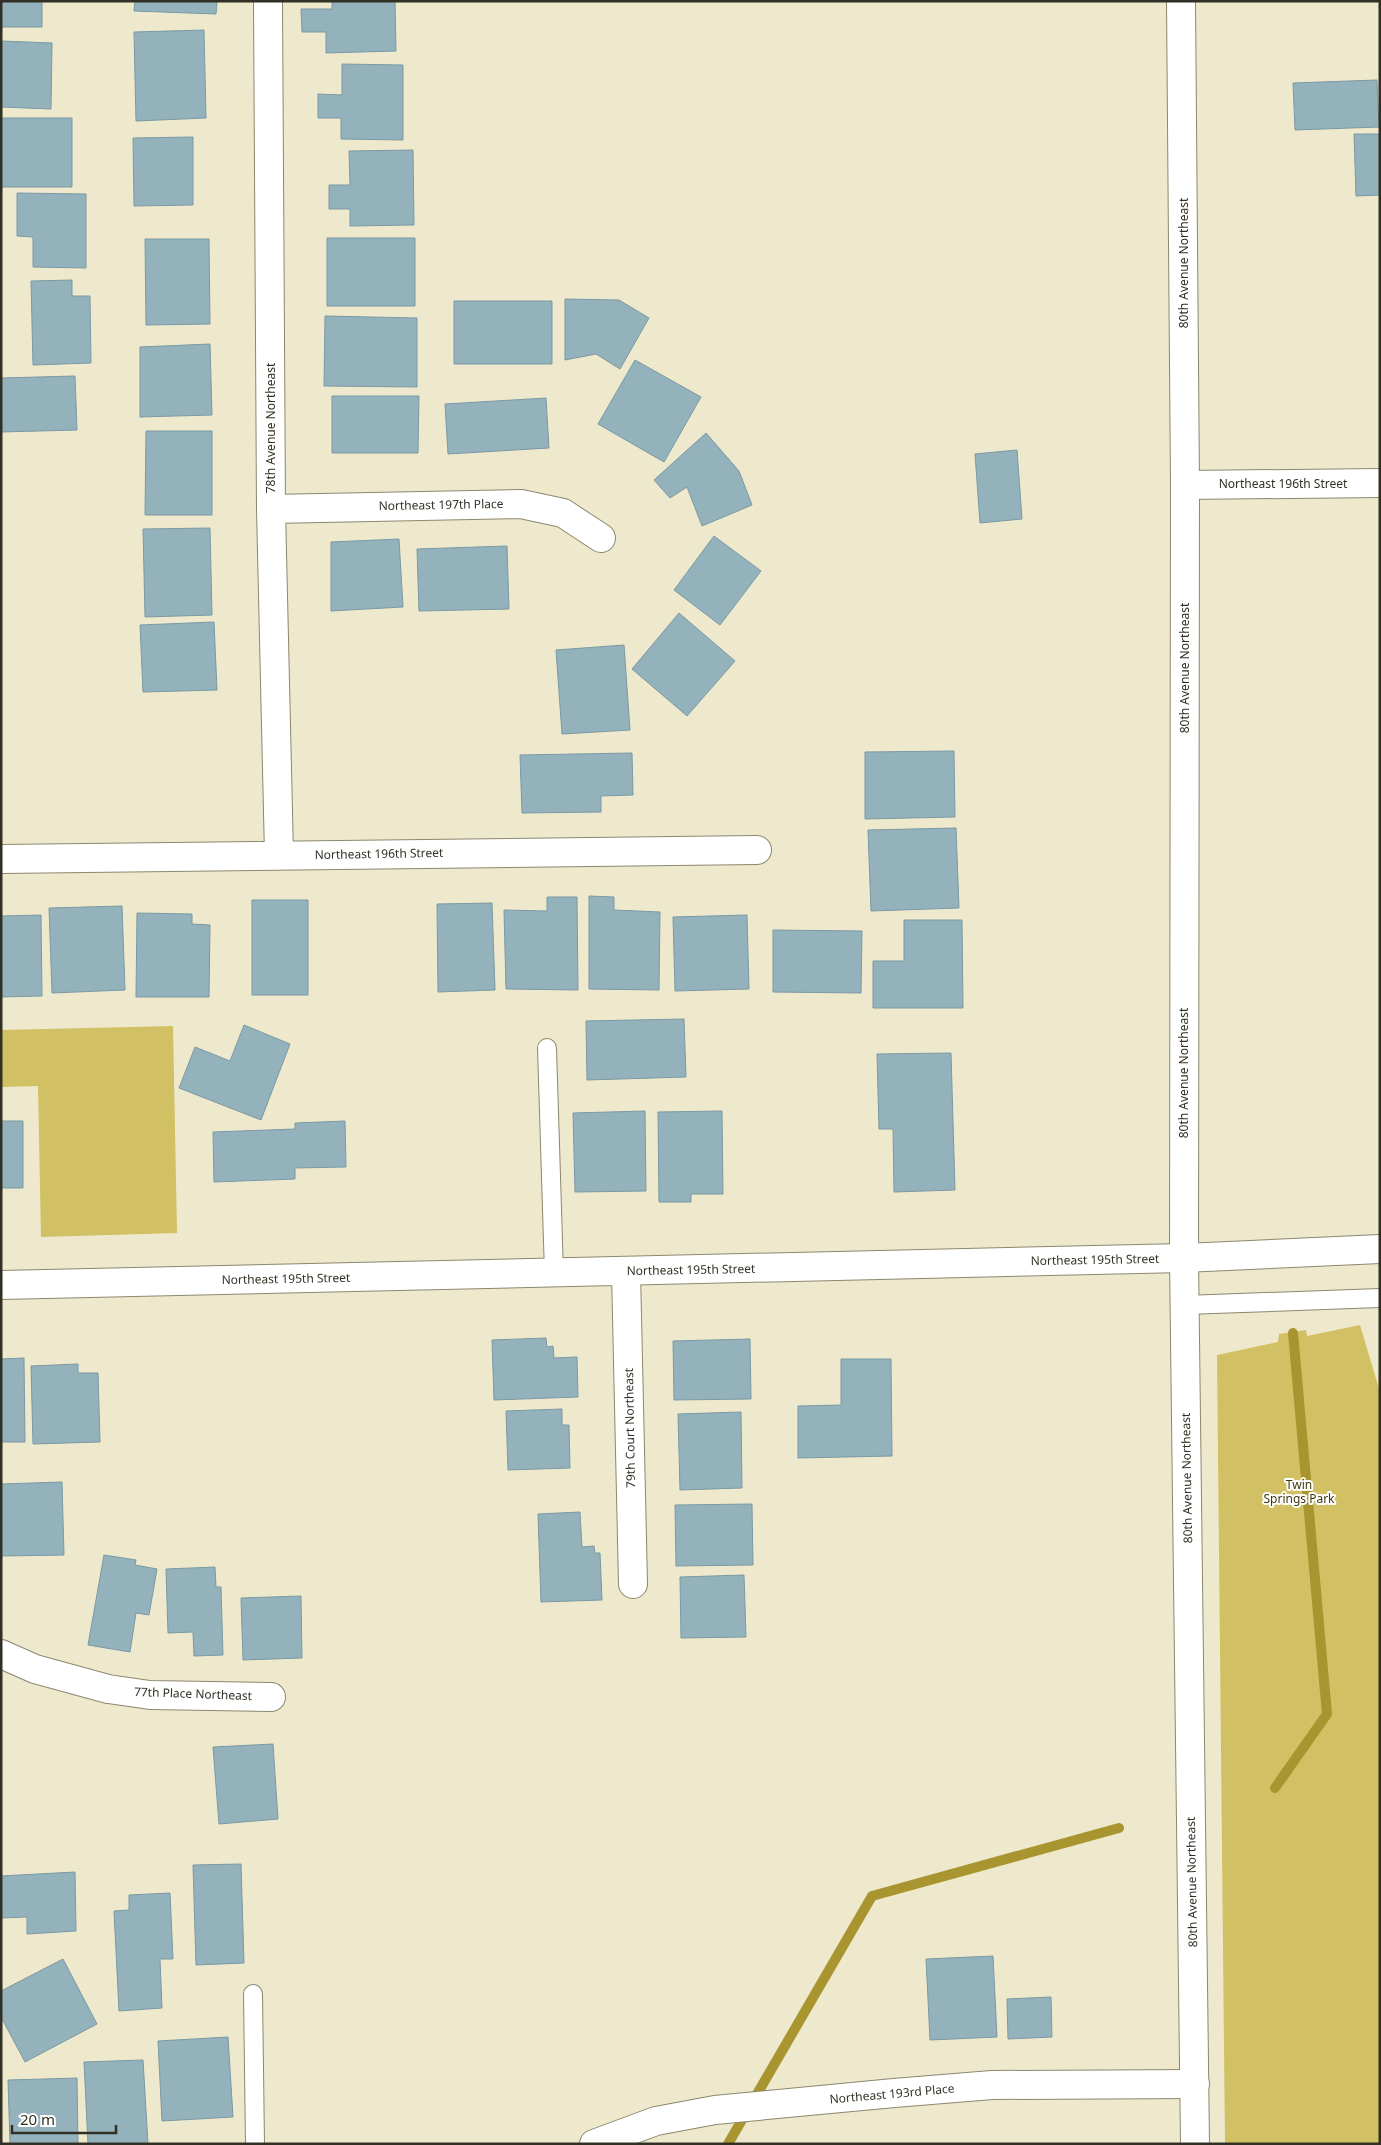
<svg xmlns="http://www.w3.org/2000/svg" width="1381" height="2145" font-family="'Noto Sans',sans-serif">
<rect width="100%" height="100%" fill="#eee9cd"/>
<path fill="#d2c064" d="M173,1026L177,1233L41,1237L38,1086L1,1087V1030Z
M1360,1325L1380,1392V2144H1225L1217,1355L1278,1342L1279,1334L1306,1330L1307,1336Z"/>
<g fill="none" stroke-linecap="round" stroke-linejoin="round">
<path stroke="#a8952f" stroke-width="10" d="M1275,1788L1327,1714L1293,1333
M728,2144L872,1896L1119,1828"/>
</g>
<path fill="#93b2bc" stroke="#7b99a3" d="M1,1H42V27H1Z
M135,1H217L216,14L134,11Z
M332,1H395L396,51L326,53V32H302L301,9H332Z
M204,30L206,118L136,121L134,32Z
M1,41L52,43L51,109L1,107Z
M342,64L403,65V140L341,139V118H318V94L342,95Z
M1377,80L1379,127L1295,130L1293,83Z
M1,118H72V187H1Z
M1354,134H1380V195L1356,196Z
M193,137V205L134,206L133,138Z
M413,150L414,225L350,226V209H329V185H350L349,151Z
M17,193L86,194V268L33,267V237L17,236Z
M327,238H415V306H327Z
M145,239H209L210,324L146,325Z
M72,280V296H90L91,363L33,365L31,281Z
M565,299L619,300L649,318L620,369L596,354L565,360Z
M454,301H552V364H454Z
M325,316L417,318V387L324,386Z
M210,344L212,415L140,417V347Z
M635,360L701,397L664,462L598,424Z
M75,376L77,430L1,432V378Z
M332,396H419L418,453H332Z
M546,398L549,448L448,454L445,404Z
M146,431H212V515H145Z
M706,433L739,471L752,505L702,526L687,487L670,498L654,480Z
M1017,450L1022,519L980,523L975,454Z
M210,528L212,615L145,617L143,529Z
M714,536L761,571L720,625L674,590Z
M399,539L403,607L331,611V542Z
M507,546L509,609L419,611L417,549Z
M679,613L735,661L687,716L632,669Z
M214,622L217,690L143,692L140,625Z
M624,645L630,730L562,734L556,650Z
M954,751L955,817L865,819V752Z
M632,753L633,795L601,796V812L522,813L520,755Z
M956,828L959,908L871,911L868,830Z
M589,896L614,897V910L660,912L659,990L589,989Z
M547,897H577L578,990L506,989L504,910L547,911Z
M252,900H308V995H252Z
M492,903L495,990L438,992L437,904Z
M122,906L125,990L52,993L49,908Z
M137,913L192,914V924L210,925L209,997H136Z
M41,915L42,996L1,997V916Z
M747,915L749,989L675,991L673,917Z
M904,920H962L963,1008H873V961H904Z
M773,930L862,931L861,993L773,992Z
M684,1019L686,1077L587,1080L586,1021Z
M244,1025L290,1044L261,1120L179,1088L195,1047L230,1061Z
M951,1053L955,1190L894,1192L893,1129H879L877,1054Z
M645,1111L646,1191L575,1192L573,1113Z
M722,1111L723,1194H691V1202H659L658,1112Z
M1,1121H23V1188H1Z
M345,1121L346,1167L295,1168V1179L214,1182L213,1132L295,1129V1123Z
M546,1338L547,1347L553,1346L554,1358L577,1357L578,1397L494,1400L492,1340Z
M750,1339L751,1399L674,1400L673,1341Z
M24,1358L25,1442H1V1359Z
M841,1359H891L892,1456L798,1458V1406L841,1405Z
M78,1364V1373H98L100,1442L33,1444L31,1366Z
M562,1409V1425H569L570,1468L508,1470L506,1411Z
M741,1412L742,1488L680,1490L678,1414Z
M62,1482L64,1555L1,1556V1484Z
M752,1504L753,1565L676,1566L675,1505Z
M580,1512L582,1547L594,1546L595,1553H600L602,1600L541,1602L538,1514Z
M104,1555L136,1560L135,1565L157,1569L149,1615L136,1613L130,1652L88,1645Z
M215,1567L216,1587H221L223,1655L194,1656L193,1632L168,1633L166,1569Z
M744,1575L746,1637L681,1638L680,1577Z
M301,1596L302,1658L243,1660L241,1598Z
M273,1744L278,1819L219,1824L213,1747Z
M241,1864L244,1963L196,1965L193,1865Z
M75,1872L76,1931L27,1934V1917L1,1918V1876Z
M170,1893L173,1959H160L162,2008L119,2011L114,1911L129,1910V1895Z
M993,1956L997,2037L930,2040L926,1959Z
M63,1959L97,2024L25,2062L1,2017V1991Z
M1051,1997L1052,2037L1008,2039L1007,1999Z
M228,2037L233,2117L162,2121L158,2041Z
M143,2060L148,2144H88L84,2062Z
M77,2078L78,2144H10L8,2080Z"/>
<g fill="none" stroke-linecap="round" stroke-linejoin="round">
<defs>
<path id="service" d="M547,1048L554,1273
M1185,1305L1380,1298
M253,1994L255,2144"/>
<path id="minor" d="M268,1L271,509L279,855
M1185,485L1380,483
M271,509L521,504L563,513L601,538
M1,859L757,850
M626,1272L633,1584
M1,1285L1184,1258L1380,1249
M1,1654L35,1669L108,1689L150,1695L271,1697
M594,2144L656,2121L715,2110L894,2093L992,2085L1195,2084"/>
<path id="secondary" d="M1181,1L1185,485L1184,1258L1195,2144"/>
</defs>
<use href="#service" stroke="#8c876e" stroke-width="20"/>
<use href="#minor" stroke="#8c876e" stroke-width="30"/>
<use href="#secondary" stroke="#8c876e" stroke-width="30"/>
<use href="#service" stroke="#fff" stroke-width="18"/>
<use href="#minor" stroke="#fff" stroke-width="28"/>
<use href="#secondary" stroke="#fff" stroke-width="28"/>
</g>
<g text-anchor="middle" stroke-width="4" stroke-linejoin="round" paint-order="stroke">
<g font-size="12" fill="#323025" stroke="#fff">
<text transform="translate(1184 263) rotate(-90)" y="4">80th Avenue Northeast</text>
<text transform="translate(271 428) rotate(-90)" y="4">78th Avenue Northeast</text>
<text x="1283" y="488">Northeast 196th Street</text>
<text transform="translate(441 505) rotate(-1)" y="4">Northeast 197th Place</text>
<text transform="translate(1185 668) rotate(-90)" y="4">80th Avenue Northeast</text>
<text transform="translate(379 854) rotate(-1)" y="4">Northeast 196th Street</text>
<text transform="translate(1184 1073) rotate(-90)" y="4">80th Avenue Northeast</text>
<text transform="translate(1095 1260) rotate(-1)" y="4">Northeast 195th Street</text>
<text transform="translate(691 1270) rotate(-1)" y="4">Northeast 195th Street</text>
<text transform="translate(286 1279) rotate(-1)" y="4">Northeast 195th Street</text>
<text transform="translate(630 1428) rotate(-91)" y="4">79th Court Northeast</text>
<text transform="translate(1187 1478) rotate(-91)" y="4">80th Avenue Northeast</text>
<text transform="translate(193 1694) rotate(2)" y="4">77th Place Northeast</text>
<text transform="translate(1192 1882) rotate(-91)" y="4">80th Avenue Northeast</text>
<text transform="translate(892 2094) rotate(-5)" y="4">Northeast 193rd Place</text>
</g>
<g font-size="12" fill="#41390f" stroke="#fff">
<text x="1299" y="1489">Twin<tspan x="1299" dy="14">Springs Park</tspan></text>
</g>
</g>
<rect width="1381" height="2145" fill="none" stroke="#323025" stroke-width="5"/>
<path d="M12 2125v8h104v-8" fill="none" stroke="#323025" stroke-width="2.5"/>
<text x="20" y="2125" font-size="15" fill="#323025" stroke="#ffffff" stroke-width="4" paint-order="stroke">20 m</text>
</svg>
